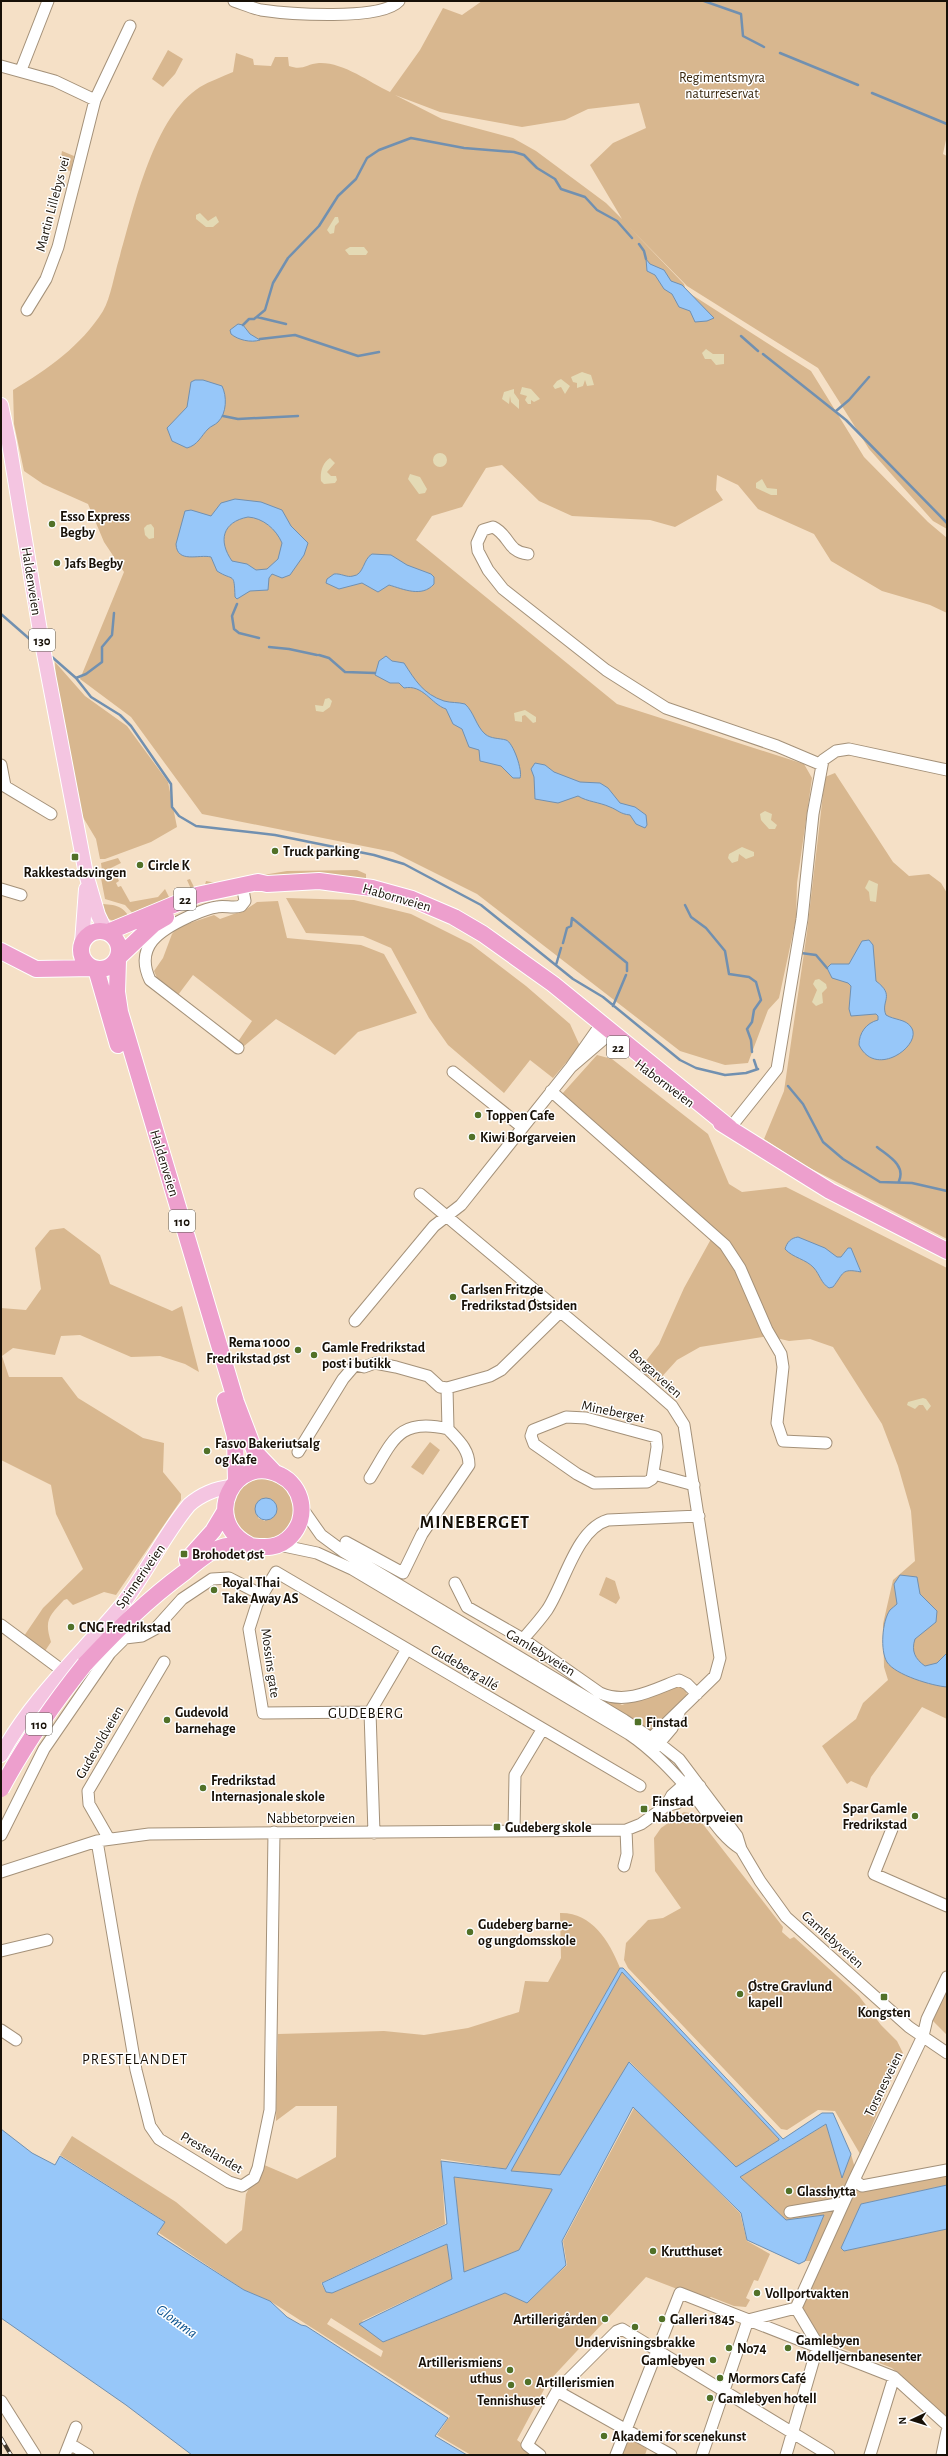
<svg xmlns="http://www.w3.org/2000/svg" width="948" height="2456" font-family="'Alegreya Sans',sans-serif">
<rect width="100%" height="100%" fill="#f5e0c6"/>
<path fill="#d8b78f" fill-rule="evenodd" d="M482,1H947V135L943,154L947,156V529L933,521L869,449L818,368L687,286L628,226L684,284L686,291L811,371L864,457L928,522L947,538V613L930,605L882,591L831,561L814,534L758,509L738,485L717,475L716,490L723,500L675,527L650,520L572,516L539,501L502,465L486,468L462,507L432,516L416,540L617,704L804,764L812,778L797,883L796,919L779,998L768,1010L748,1063L725,1065L680,1051L477,894L393,852L202,814L131,717L80,679L124,572L104,542L88,504L43,484L24,471L14,424L13,390C48,369 81,346 103,311C111,297 114,275 119,259C134,208 153,117 200,87C210,81 222,77 233,72L236,53L253,59L254,65L271,66L275,57H288L289,66C303,71 306,64 319,63C343,62 369,82 390,92L420,50L443,8L462,15ZM395,95L440,112L522,127L565,120L588,109L639,103L646,128L613,143L590,165L622,219L606,203L536,151L513,138L442,119Z
M168,50L183,59L175,74L163,87L152,79Z
M62,151L74,156L71,171L59,169Z
M55,662L85,696L127,726L168,782L177,827L151,842L105,859H100L96,839L81,814L56,689Z
M835,773L893,862L909,876L929,874L941,883L947,893V1239L804,1165L764,1139L784,1091L807,932L825,777Z
M118,858L121,863L105,871L108,876L115,873L119,881L116,883L118,887L121,886L130,902L158,897L165,889L169,897L166,902L136,917L125,905L105,899L100,873L102,871L101,863Z
M357,870L366,874V879L191,889L187,880L190,879L194,887L205,885L206,881L216,883L287,871Z
M286,898L354,900L411,914L471,944L526,986L570,1024L580,1046L553,1078L530,1060L504,1093L448,1045L429,1018L391,948L363,936L306,933Z
M278,901L287,938L361,945L384,954L417,1013L358,1032L335,1055L276,1019L243,1047L237,1043L252,1021L193,975L178,995L157,978L154,971L163,958L172,934L178,927L214,915L220,919L245,910L257,902Z
M98,904C112,904 124,905 130,919C109,923 109,922 98,904Z
M597,1055L612,1059L708,1134L729,1184L742,1192L786,1187L947,1268V1719L922,1707L871,1777L867,1788L851,1781L847,1784L822,1746L856,1719L863,1703L888,1680L884,1667L883,1624L893,1580L915,1561L911,1511L898,1466L882,1424L833,1347L810,1339L789,1341L768,1336L700,1347L677,1360L658,1381L638,1371L659,1344L684,1288L716,1230L562,1094Z
M64,1228L100,1255L110,1284L172,1311L182,1306L199,1372L185,1364L160,1356L131,1357L80,1335L61,1336L55,1355L13,1348L2,1356L9,1377H62L78,1398L143,1438L164,1443L163,1472L181,1494V1500L116,1595L104,1592L73,1605L67,1599L64,1600C49,1616 44,1620 51,1642L45,1651L24,1636L43,1608L83,1569L56,1514L51,1485L1,1460V1308L26,1310L41,1289L35,1248L50,1230Z
M430,1442L440,1450L423,1475L411,1467Z
M264,1476L285,1482L299,1512L282,1539L250,1540L235,1525L232,1503L243,1484ZM266,1498L265,1521L258,1518L259,1501Z
M606,1577L615,1581L620,1598L616,1604L599,1595Z
M679,1684L685,1688L687,1695L658,1737L598,1699L601,1695L622,1705Z
M684,1812L695,1814L783,1927L782,1932L790,1939L794,1937L859,1996L881,2025L897,2041L903,2053L860,2154L835,2111L818,2110L787,2130L781,2129L628,1968L624,1960L626,1943L648,1920L663,1918L681,1908L655,1871L654,1838L661,1828Z
M560,1913C591,1912 609,1940 620,1968L506,2169L441,2159L445,2224L321,2283L326,2292L332,2293L447,2244L452,2279L362,2321L386,2341L505,2293L527,2303L567,2265L563,2241L634,2108L740,2213L747,2241L770,2254L758,2281L754,2280L746,2298L750,2300L746,2307L734,2306L711,2297L706,2300L646,2277L548,2382L517,2440L537,2455H471L437,2435L450,2416L270,2301L244,2290L159,2233L164,2221L60,2155L72,2136L176,2202L226,2244L242,2230L246,2194L262,2164L297,2179L336,2157L337,2106H296L276,2121L278,2034L384,2031L424,2035L468,2028L519,2012L525,1981L548,1982L561,1958ZM331,2318L383,2351L381,2357L327,2324Z
M622,1972L780,2140L736,2168L630,2062L560,2175L510,2171Z
M947,1987V2035L932,2020Z
M826,2124L842,2177L851,2154L858,2179L853,2191L947,2174V2185L861,2204L841,2248L844,2251L947,2229V2417L892,2368L814,2337L797,2310L818,2261H805L824,2215L786,2220L740,2177Z
M454,2177L553,2189L519,2250L464,2273Z
M628,2437L647,2449L645,2455H621Z"/>
<path fill="#e4dab5" d="M200,213L208,221L216,216L219,222L213,227H206L196,219V215Z
M335,217H338L339,222L335,226L334,233L330,234L327,230Z
M350,247H364L368,252L366,255H349L345,250Z
M706,349L713,354H724V364L716,365L711,359H705L702,353Z
M582,372L591,375L594,385L587,386L585,380L583,386L577,388V383L573,382L571,377Z
M561,379L570,386L565,394L561,387L555,389L553,386L557,381Z
M522,387L531,389L540,399L534,402L531,400V404H528L525,400L527,396L520,394Z
M514,389V393L519,400V409L511,402L510,396L509,404L502,399L504,392Z
M433 460a7 7 0 1 1 14 0a7 7 0 1 1-14 0Z
M330,458L335,463L327,472L331,476H336L337,480L335,483L324,484L321,481C320,473 322,463 330,458Z
M410,474L420,477L427,489L425,493L419,494L408,479Z
M762,479L767,488L777,489V495H771L756,488V483Z
M147,525L151,524L154,528V538L149,539L145,535L144,528Z
M329,698L332,701L330,707L323,712L316,711L315,705L323,706L325,699Z
M525,710L536,717V722L533,723L525,715L522,716V722L515,721L514,713Z
M765,811L772,814L771,820L777,825L775,829H769L761,820L760,814Z
M742,847L754,852V856L746,859L739,854L738,861L732,863L728,858L729,854Z
M869,880L878,884L876,902L870,901L869,892L865,888Z
M819,979L826,984L827,988L822,993L823,1003L816,1006L812,1002L817,990L813,984L815,980Z
M923,1398L926,1399L931,1406L927,1411L923,1405H919L915,1409L907,1405L908,1402Z"/>
<path fill="#97c7f9" stroke="#7190b0" fill-rule="evenodd" d="M646,259L650,264L664,270L671,281L682,285L714,318L707,321L695,322L690,311L679,307L672,294L664,289L655,275L647,271Z
M238,324L243,325L250,334L260,340C251,343 238,340 231,334L230,330Z
M195,380H203L222,386C227,396 227,413 218,422C215,425 211,426 208,429C201,436 198,445 187,448L172,441L167,428L187,407L191,382Z
M235,499L261,502L282,510L291,526L308,543L304,555L290,575L282,578L272,574L269,578L268,590L250,591L237,599L235,597C234,571 234,582 217,571L211,557C199,554 177,564 176,544L185,511L191,510L211,516L221,503ZM248,517C263,518 276,529 282,543L278,559L267,569L256,570L247,564L232,561C218,541 222,522 248,517Z
M372,554L391,555L407,565L431,574L434,577V584C422,598 403,589 389,585L378,592L362,583L339,589L326,583L327,579L334,574C341,573 347,578 353,576C364,575 363,559 372,554Z
M386,656L392,661L404,663C415,680 423,694 444,701C451,703 458,702 465,704C474,712 476,726 485,734C491,739 499,738 506,740C513,742 523,771 520,778H513L501,766L480,761L479,750L469,747L462,729L453,724L446,709C431,704 423,684 404,688L399,683H390L375,675L379,661Z
M535,763L545,765L554,772L580,782L600,783L608,788L620,803L635,807L646,815L647,825L645,828L636,824L630,815C620,814 618,810 610,807C599,802 588,802 578,796L558,803L535,799L534,777L531,769Z
M869,940L873,945L876,981C896,996 880,1001 886,1015C894,1020 906,1019 911,1027C924,1044 876,1080 859,1045C859,1033 866,1023 878,1020V1016L876,1014L851,1016L849,1009L851,986L848,983L832,978L827,968L831,964H849L862,941Z
M798,1237L825,1248L837,1257H841L848,1248H851L861,1272C841,1268 844,1273 833,1287L829,1288C821,1283 820,1275 814,1268C806,1259 793,1258 785,1249C787,1242 791,1238 798,1237Z
M255 1509a11 11 0 1 1 22 0a11 11 0 1 1-22 0Z
M900,1575L917,1577L920,1594L937,1611L936,1622L915,1639C911,1651 915,1659 925,1666L937,1663L947,1653V1687C933,1686 895,1675 887,1662C880,1651 882,1621 890,1610C892,1608 895,1606 897,1604L894,1584Z
M620,1968H623L783,2139L822,2113H833L851,2154L842,2178L826,2124L740,2177L786,2220L824,2215L805,2261L799,2264L747,2240L741,2213L633,2107L562,2241L566,2265L527,2303L505,2293L383,2342L359,2324L452,2279L447,2244L332,2293L326,2292L322,2283L447,2224L441,2161L506,2169ZM622,1972L779,2139V2140L736,2167L629,2062L560,2175L511,2171ZM454,2177L552,2189V2190L519,2250L464,2272Z
M1,2129L32,2153L55,2165L60,2156L165,2222L157,2234L244,2290L270,2301L287,2317L301,2325L306,2326L448,2418L435,2436L467,2455H192L126,2405L1,2318Z
M947,2185V2229L844,2251L841,2248L861,2204Z"/>
<g fill="none" stroke-linecap="round" stroke-linejoin="round">
<path stroke="#7190b0" stroke-width="2.5" d="M704,1L741,14L743,36L764,47
M780,53L858,85
M872,93L947,124
M639,244L644,251L646,259
M257,317L286,324
M243,325L249,319H254L265,310L273,283L288,258L319,226L338,196L356,179L367,158L379,150L411,138L464,148L514,152L524,155L537,168L555,179L561,189L585,197L597,210L617,221L632,238
M741,336L758,351
M260,339L295,335L358,356L379,352
M763,354L846,420L947,523
M836,411L849,400L869,377
M223,416L238,419L298,416
M237,604L232,616L234,629L239,633L259,638
M1,614L33,642
M269,647L289,649L317,655
M319,655L329,658L345,672L375,673
M52,657L76,678L91,697L120,715L131,726L171,784L172,807L179,816L196,826L275,835L374,855L404,864L481,905L573,979L603,997L680,1060L696,1068L725,1075L746,1073L758,1069
M76,678L86,674L102,662V647L112,635L114,613
M685,905L691,917L706,928L725,951L729,974L749,977L756,982L761,1000L754,1010L752,1022L747,1029L751,1040L752,1052
M563,943L567,928L571,926L572,918L627,963V971
M801,953L816,955L827,968
M556,965L561,948
M613,1006L626,975
M754,1060L757,1069
M788,1086L803,1104L823,1142L843,1159L880,1182L912,1183L947,1191
M877,1147C888,1156 906,1165 899,1181"/>
<defs>
<path id="minor" d="M234,1C243,4 252,8 261,10C288,14 381,21 399,1
M1,66L55,81L95,100L130,26
M21,70L48,1
M27,310L46,279L58,247L95,100
M528,554C507,552 510,535 493,527L483,530L477,543L478,551L488,570L503,589L606,670L666,708L777,746L822,765
M1,765L5,786
M1,784L51,814
M1,889L21,895
M238,1048L150,980C134,946 160,930 188,917C197,913 207,908 217,907C225,905 233,909 241,906L245,901L242,884
M453,1072L522,1127
M551,1091L725,1245L740,1268L767,1330L781,1354L783,1367L777,1423L783,1441L826,1443
M730,1128L777,1069L802,919L813,814L823,760L836,751L849,749L947,770
M420,1194L648,1385L672,1406L684,1425L720,1658L715,1676L644,1745
M355,1321L434,1226L461,1205L571,1067L597,1030L608,1028L606,1037L571,1067
M566,1417L586,1418L656,1437L657,1447L652,1479L647,1482L594,1483L577,1474L534,1444L531,1436L533,1430Z
M298,1452L343,1379L355,1365L364,1367L375,1363L396,1367L428,1376L440,1387L447,1388L490,1376L501,1370L561,1311
M654,1474L694,1485
M370,1478C393,1441 398,1417 448,1429
M302,1508L321,1535L344,1552L624,1720L660,1744L679,1759L737,1836L741,1849L760,1881L786,1917L909,2027L947,2053
M346,1542L403,1573L422,1534L469,1465C469,1449 458,1440 448,1429L447,1388
M279,1545L317,1553L352,1569L629,1734C653,1750 673,1772 692,1793C708,1812 719,1835 741,1849
M455,1583L467,1607L523,1639L600,1693C627,1705 653,1690 679,1680L687,1684L697,1694
M1,1625L63,1671
M523,1639C531,1630 540,1620 547,1610C564,1585 576,1529 608,1520L699,1516
M370,1712L263,1713L249,1629L257,1604L276,1572L640,1786
M655,1748L672,1728L679,1713
M666,1806L672,1795L689,1780
M892,1829L874,1874L947,1906
M514,1831L515,1775L542,1730
M374,1833L370,1712L407,1649
M1,1835L44,1749L110,1653L125,1638L142,1636L155,1629L182,1599L212,1579L229,1578L262,1595
M109,1839L89,1804L88,1791L164,1662
M97,1841L136,2070L150,2126L159,2139L229,2182L242,2186L254,2178L258,2168L270,2110L274,1832
M624,1866L627,1854L626,1830
M1,1872L97,1841L149,1834L626,1830L641,1824L666,1806L677,1803L700,1786
M1,1951L47,1940
M1,2030L16,2040
M854,2180L862,2186L947,2170
M790,2212L843,2203
M796,2308L854,2180L923,2036L927,2019L947,1977
M557,2391L671,2455
M1,2401L35,2455
M70,2447H75L88,2455
M65,2455L76,2427
M540,2455L527,2445L557,2391L617,2331L622,2329L829,2455
M616,2455L680,2293L894,2377L947,2425
M702,2455L748,2320L796,2308
M786,2455L818,2345L796,2308
M870,2455L894,2377
M942,2455L947,2431"/>
<path id="major" d="M1,405L9,443L42,643L86,874L98,915L106,932
M82,943L86,889
M1,1755C32,1698 80,1655 121,1606C146,1574 163,1536 189,1505C200,1495 216,1488 231,1487"/>
<path id="highway" d="M81 950a19 19 0 1 1 38 0a19 19 0 1 1-38 0Z
M108,932L197,895L258,882L267,884L319,881L372,888L412,899L454,917L483,934L553,984L730,1128
M1,951L36,969L93,968
M119,957L154,924L166,917
M118,960L117,992L120,1012L236,1402L255,1452L274,1472
M96,969L118,1045
M721,1123L830,1191L947,1251
M225,1400L235,1436L236,1482
M187,1560L213,1531L225,1511
M85,1664C118,1629 147,1600 185,1572C195,1564 205,1554 217,1549C242,1537 270,1559 291,1536C309,1517 303,1486 280,1475C235,1452 200,1520 249,1545"/>
</defs>
<use href="#minor" stroke="#a49179" stroke-width="13"/>
<use href="#major" stroke="#fff" stroke-width="16"/>
<use href="#highway" stroke="#fff" stroke-width="18"/>
<use href="#minor" stroke="#fff" stroke-width="11"/>
<use href="#major" stroke="#f4c5e1" stroke-width="14"/>
<use href="#highway" stroke="#ed9fcd" stroke-width="16"/>
<defs>
<path id="rail" d="M1,2438L11,2455"/>
</defs>
<use href="#rail" stroke="#42382c" stroke-width="4"/>
<use href="#rail" stroke="#fff" stroke-width="2.5" stroke-dasharray="8" stroke-linecap="butt"/>
<defs>
<path id="highway-bridge" d="M1,1789C25,1744 53,1704 85,1664"/>
</defs>
<use href="#highway-bridge" stroke="#fff" stroke-width="18" stroke-linecap="butt"/>
<use href="#highway-bridge" stroke="#ed9fcd" stroke-width="16"/>
</g>
<g fill="#517128" stroke="#fff" stroke-width="1.5">
<circle cx="52" cy="524" r="4"/>
<circle cx="57" cy="563" r="4"/>
<circle cx="275" cy="851" r="4"/>
<rect x="71" y="853" width="8" height="8" rx="2"/>
<circle cx="140" cy="865" r="4"/>
<circle cx="478" cy="1115" r="4"/>
<circle cx="472" cy="1137" r="4"/>
<circle cx="453" cy="1297" r="4"/>
<circle cx="298" cy="1350" r="4"/>
<circle cx="314" cy="1355" r="4"/>
<circle cx="207" cy="1451" r="4"/>
<rect x="180" y="1550" width="8" height="8" rx="2"/>
<circle cx="214" cy="1590" r="4"/>
<circle cx="71" cy="1627" r="4"/>
<circle cx="167" cy="1720" r="4"/>
<rect x="634" y="1718" width="8" height="8" rx="2"/>
<circle cx="203" cy="1788" r="4"/>
<rect x="640" y="1805" width="8" height="8" rx="2"/>
<circle cx="915" cy="1816" r="4"/>
<rect x="493" y="1823" width="8" height="8" rx="2"/>
<circle cx="470" cy="1932" r="4"/>
<circle cx="740" cy="1994" r="4"/>
<rect x="880" y="1993" width="8" height="8" rx="2"/>
<circle cx="789" cy="2191" r="4"/>
<circle cx="653" cy="2251" r="4"/>
<circle cx="757" cy="2293" r="4"/>
<circle cx="605" cy="2319" r="4"/>
<circle cx="662" cy="2319" r="4"/>
<circle cx="635" cy="2327" r="4"/>
<circle cx="729" cy="2348" r="4"/>
<circle cx="788" cy="2348" r="4"/>
<circle cx="713" cy="2360" r="4"/>
<circle cx="510" cy="2370" r="4"/>
<circle cx="720" cy="2378" r="4"/>
<circle cx="528" cy="2382" r="4"/>
<circle cx="511" cy="2385" r="4"/>
<circle cx="710" cy="2398" r="4"/>
<circle cx="604" cy="2436" r="4"/>
</g>
<g text-anchor="middle" stroke-width="3" stroke-linejoin="round" paint-order="stroke">
<g fill="#fff" stroke="#5d5851" stroke-width="1">
<rect x="29" y="629" width="26" height="22" rx="3"/>
<rect x="174" y="888" width="22" height="22" rx="3"/>
<rect x="607" y="1036" width="22" height="22" rx="3"/>
<rect x="169" y="1210" width="26" height="22" rx="3"/>
<rect x="26" y="1713" width="26" height="22" rx="3"/>
</g>
<g font-size="13" font-weight="bold" fill="#171007">
<text x="42" y="645">130</text>
<text x="185" y="904">22</text>
<text x="618" y="1052">22</text>
<text x="182" y="1226">110</text>
<text x="39" y="1729">110</text>
</g>
<g font-size="14" fill="#3a280f" stroke="#fff">
<text x="722" y="82">Regimentsmyra<tspan x="722" dy="16">naturreservat</tspan></text>
</g>
<g font-size="14" fill="#171007" stroke="#fff">
<text transform="translate(52 204) rotate(-75)" y="5">Martin Lillebys vei</text>
<text transform="translate(32 581) rotate(81)" y="5">Haldenveien</text>
<text transform="translate(397 897) rotate(16)" y="5">Habornveien</text>
<text transform="translate(665 1083) rotate(37)" y="5">Habornveien</text>
<text transform="translate(165 1163) rotate(73)" y="5">Haldenveien</text>
<text transform="translate(656 1373) rotate(42)" y="5">Borgarveien</text>
<text transform="translate(613 1411) rotate(12)" y="5">Mineberget</text>
<text transform="translate(140 1576) rotate(-55)" y="5">Spinneriveien</text>
<text transform="translate(541 1652) rotate(31)" y="5">Gamlebyveien</text>
<text transform="translate(271 1663) rotate(82)" y="5">Mossins gate</text>
<text transform="translate(465 1667) rotate(31)" y="5">Gudeberg allé</text>
<text transform="translate(99 1742) rotate(-60)" y="5">Gudevoldveien</text>
<text x="311" y="1823">Nabbetorpveien</text>
<text transform="translate(833 1939) rotate(42)" y="5">Gamlebyveien</text>
<text transform="translate(883 2084) rotate(-64)" y="5">Torsnesveien</text>
<text transform="translate(212 2152) rotate(30)" y="5">Prestelandet</text>
</g>
<g font-size="14" font-weight="bold" fill="#171007" stroke="#fff" text-anchor="start">
<text x="60" y="521">Esso Express<tspan x="60" dy="16">Begby</tspan></text>
<text x="65" y="568">Jafs Begby</text>
<text x="283" y="856">Truck parking</text>
<text x="148" y="870">Circle K</text>
<text x="75" y="877" text-anchor="middle">Rakkestadsvingen</text>
<text x="486" y="1120">Toppen Cafe</text>
<text x="480" y="1142">Kiwi Borgarveien</text>
<text x="461" y="1294">Carlsen Fritzøe<tspan x="461" dy="16">Fredrikstad Østsiden</tspan></text>
<text x="290" y="1347" text-anchor="end">Rema 1000<tspan x="290" dy="16">Fredrikstad øst</tspan></text>
<text x="322" y="1352">Gamle Fredrikstad<tspan x="322" dy="16">post i butikk</tspan></text>
<text x="215" y="1448">Fasvo Bakeriutsalg<tspan x="215" dy="16">og Kafe</tspan></text>
<text x="192" y="1559">Brohodet øst</text>
<text x="222" y="1587">Royal Thai<tspan x="222" dy="16">Take Away AS</tspan></text>
<text x="79" y="1632">CNG Fredrikstad</text>
<text x="175" y="1717">Gudevold<tspan x="175" dy="16">barnehage</tspan></text>
<text x="646" y="1727">Finstad</text>
<text x="211" y="1785">Fredrikstad<tspan x="211" dy="16">Internasjonale skole</tspan></text>
<text x="652" y="1806">Finstad<tspan x="652" dy="16">Nabbetorpveien</tspan></text>
<text x="907" y="1813" text-anchor="end">Spar Gamle<tspan x="907" dy="16">Fredrikstad</tspan></text>
<text x="505" y="1832">Gudeberg skole</text>
<text x="478" y="1929">Gudeberg barne-<tspan x="478" dy="16">og ungdomsskole</tspan></text>
<text x="748" y="1991">Østre Gravlund<tspan x="748" dy="16">kapell</tspan></text>
<text x="884" y="2017" text-anchor="middle">Kongsten</text>
<text x="797" y="2196">Glasshytta</text>
<text x="661" y="2256">Krutthuset</text>
<text x="765" y="2298">Vollportvakten</text>
<text x="597" y="2324" text-anchor="end">Artillerigården</text>
<text x="670" y="2324">Galleri 1845</text>
<text x="796" y="2345">Gamlebyen<tspan x="796" dy="16">Modelljernbanesenter</tspan></text>
<text x="635" y="2347" text-anchor="middle">Undervisningsbrakke</text>
<text x="737" y="2353">No74</text>
<text x="705" y="2365" text-anchor="end">Gamlebyen</text>
<text x="502" y="2367" text-anchor="end">Artillerismiens<tspan x="502" dy="16">uthus</tspan></text>
<text x="728" y="2383">Mormors Café</text>
<text x="536" y="2387">Artillerismien</text>
<text x="718" y="2403">Gamlebyen hotell</text>
<text x="511" y="2405" text-anchor="middle">Tennishuset</text>
<text x="612" y="2441">Akademi for scenekunst</text>
</g>
<g font-size="15" letter-spacing="1" fill="#171007" stroke="#fff">
<text x="366" y="1718">GUDEBERG</text>
<text x="135" y="2064">PRESTELANDET</text>
</g>
<g font-size="15" font-style="italic" fill="#0c538f" stroke="#fff">
<text transform="translate(177 2321) rotate(36)" y="5">Glomma</text>
</g>
<g font-size="18" font-weight="bold" letter-spacing="1" fill="#171007" stroke="#fff">
<text x="475" y="1528">MINEBERGET</text>
</g>
</g>
<rect width="948" height="2456" fill="none" stroke="#171007" stroke-width="4"/>
<g transform="translate(912 2420) rotate(266)" stroke="#ffffff" stroke-width="3" paint-order="stroke">
<path d="M0-3L7 15L0 10L-7 15Z" fill="#171007"/>
<text y="-6" font-size="11" font-weight="bold" text-anchor="middle" fill="#171007">N</text>
</g>
</svg>
